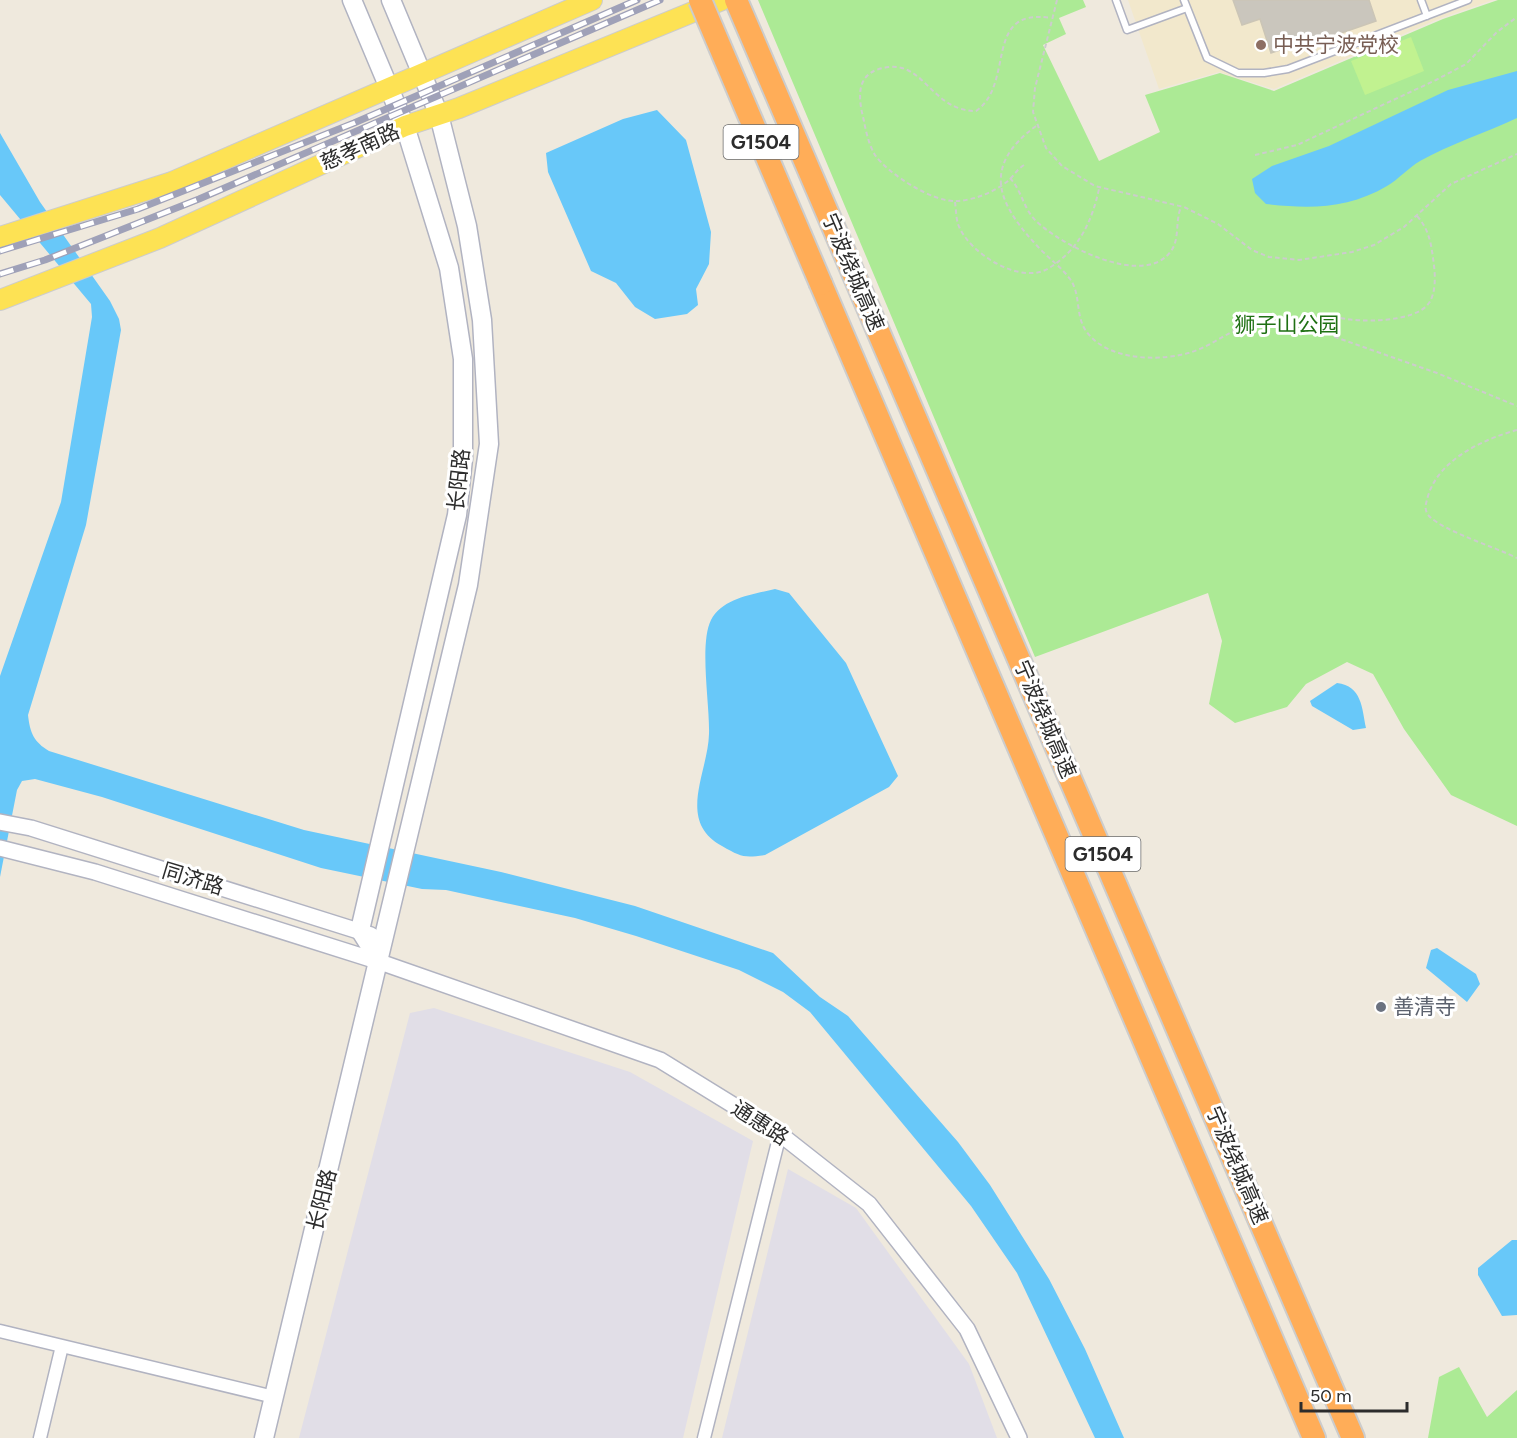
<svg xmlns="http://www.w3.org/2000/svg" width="1517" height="1438" font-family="Figtree,'Noto Sans SC',sans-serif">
<rect width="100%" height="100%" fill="#efe9dd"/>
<path fill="#e1dee7" d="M434,1008L630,1072L753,1141L683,1438H299L410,1013Z
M788,1169L856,1208L969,1364L997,1438H722Z"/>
<path fill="#f2e8cc" d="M1128,0H1493L1441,18L1274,89L1219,72L1159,89Z"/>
<path fill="#acea95" d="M758,0H1083L1086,7L1059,18L1066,34L1043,45L1099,161L1160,132L1145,95L1220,73L1274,91L1443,19L1498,0H1517V826L1451,795L1404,729L1373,674L1347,662L1306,684L1287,707L1235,723L1209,704L1222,641L1208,593L1035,657Z
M1459,1367L1487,1417L1517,1390V1438H1428L1439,1377Z"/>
<path fill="#c1f290" d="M1411,37L1424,71L1365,95L1351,61Z"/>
<path fill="#68c8f9" d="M1517,71V118C1485,133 1450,144 1420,161C1408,168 1399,179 1387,186C1348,209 1310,209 1266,204L1255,193L1252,179L1272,166L1329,146L1448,90Z
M657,110L686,140L711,232L709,264L696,289L698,305L687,314L655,319L635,307L616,283L591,271L548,172L546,153L623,119Z
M0,133L40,202L110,301L119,319L121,330L86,525L28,715C30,733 34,742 49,751L304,830L501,872L635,906L773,953L820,997L848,1016L958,1142L990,1185L1049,1279L1085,1349L1124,1438H1095L1017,1273L971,1206L810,1012L783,992L739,970L636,936L575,918L446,890L422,889L321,868L102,797L35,779L22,781L17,790L0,877V676L61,502L92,317L91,304L0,195Z
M775,589L789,593L846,663L898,776L889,787L765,855C744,858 741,857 722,846C676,821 708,773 709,734C710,705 699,644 711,620C722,598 754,594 775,589Z
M1337,683C1362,686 1362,708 1366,728L1353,730L1312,706L1310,701Z
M1437,948L1476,974L1480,984L1467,1002L1426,968L1431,950Z
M1512,1240H1517V1315L1502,1316L1478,1275V1268Z"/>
<path fill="#cac6bd" stroke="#cbc5b6" stroke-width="1.5" d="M1233,0H1369L1376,21L1298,48L1297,44L1271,53L1260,19L1242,25Z"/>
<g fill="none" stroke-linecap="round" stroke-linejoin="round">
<defs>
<path id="service" d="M1116,0L1127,30L1187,8
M1184,0L1207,58L1238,73H1264L1288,69L1468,0
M1421,0L1427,16"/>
<path id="minor" d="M0,1331L274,1397
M40,1438L62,1346
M704,1438L780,1134"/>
<path id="tertiary" d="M0,822L31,828L371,935
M0,848L95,872L380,962L660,1060L780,1134L869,1204L967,1329L1019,1438"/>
<path id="secondary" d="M352,0L405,126L449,268L463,359V459L457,515L360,930L380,962
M264,1438L468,585L489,444L482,320L467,226L439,115L391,0"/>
<path id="primary" d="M0,237L172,182L592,0
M0,300L160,238L405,126L459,108L722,0"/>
<path id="motorway" d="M736,0L1353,1438
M821,284L1314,1438"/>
</defs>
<use href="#service" stroke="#b1b3c1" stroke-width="9"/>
<use href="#minor" stroke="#b1b3c1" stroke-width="15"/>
<use href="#tertiary" stroke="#b1b3c1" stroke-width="18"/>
<use href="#secondary" stroke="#b1b3c1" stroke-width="21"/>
<use href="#primary" stroke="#ccc" stroke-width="22"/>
<use href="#motorway" stroke="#ccc" stroke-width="26"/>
<path stroke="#ccc" stroke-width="2" stroke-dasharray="4.5 3" stroke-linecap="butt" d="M1057,0L1035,88L1033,112L1046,148L1062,166L1095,186L1184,207L1218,224L1252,250L1269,257L1299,260L1352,252L1374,245L1404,227L1451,184L1517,154
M1036,126C979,168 999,206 1041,250C1051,260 1062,268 1070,279C1081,294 1075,315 1086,331C1107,361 1160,362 1192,352C1207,347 1222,337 1237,329
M1255,155L1297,145L1436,80L1466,64L1497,32L1517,17
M1024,165C1017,169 1014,176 1008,181C994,192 975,200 957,201C934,203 888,174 875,155C869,145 866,132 864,121C857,94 856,70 890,67C925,64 933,111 976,111C1016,83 982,7 1051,18
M1010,178C1022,191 1023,208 1036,221C1061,245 1144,289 1171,251C1180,239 1175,221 1181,207
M955,202C956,209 956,218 958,224C968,253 1021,286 1049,268C1079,250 1092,221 1099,189
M1417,216C1428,228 1431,242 1433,258C1435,271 1437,291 1429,303C1415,323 1358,323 1337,317L1331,328L1335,337L1437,373L1517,406
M1517,430C1484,439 1439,459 1428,496C1426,504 1423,510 1430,517C1446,532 1495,547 1517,558"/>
<use href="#service" stroke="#fff" stroke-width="6"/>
<use href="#minor" stroke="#fff" stroke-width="12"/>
<use href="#tertiary" stroke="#fff" stroke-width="15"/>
<use href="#secondary" stroke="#fff" stroke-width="18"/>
<use href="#primary" stroke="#fde254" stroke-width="20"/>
<use href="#motorway" stroke="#ffad58" stroke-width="22"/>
<defs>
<path id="rail" d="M0,251L138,209L354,123L637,0
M0,274L45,260L199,199L660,0"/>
</defs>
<use href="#rail" stroke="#9fa1b8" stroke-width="7"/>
<use href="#rail" stroke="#fff" stroke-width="4.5" stroke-dasharray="14" stroke-linecap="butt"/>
<defs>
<path id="motorway-bridge" d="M700,0L821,284"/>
</defs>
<use href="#motorway-bridge" stroke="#ccc" stroke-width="26" stroke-linecap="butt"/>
<use href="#motorway-bridge" stroke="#ffad58" stroke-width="22"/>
</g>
<circle fill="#8d6e63" stroke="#fff" stroke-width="2" cx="1261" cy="45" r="6"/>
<circle fill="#6b7280" stroke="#fff" stroke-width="2" cx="1381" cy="1007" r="6"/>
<g text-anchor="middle" stroke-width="6" stroke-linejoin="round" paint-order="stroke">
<g fill="#fff" stroke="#6b6b6b" stroke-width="1.5">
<rect x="723.5" y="125" width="75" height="34" rx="4.5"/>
<rect x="1065.5" y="837" width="75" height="34" rx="4.5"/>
</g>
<g font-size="20" font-weight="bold" fill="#2c2c2c">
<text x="761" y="149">G1504</text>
<text x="1103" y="861">G1504</text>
</g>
<g font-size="21" fill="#785e54" stroke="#fff" text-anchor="start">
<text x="1273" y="52">中共宁波党校</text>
</g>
<g font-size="21" fill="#2c2c2c" stroke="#fff">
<text transform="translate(360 147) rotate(-24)" y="7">慈孝南路</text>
<text transform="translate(853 272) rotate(67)" y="7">宁波绕城高速</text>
<text transform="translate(459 480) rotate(-84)" y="7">长阳路</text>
<text transform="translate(1045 719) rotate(67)" y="7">宁波绕城高速</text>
<text transform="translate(193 879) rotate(17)" y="7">同济路</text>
<text transform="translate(760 1123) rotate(33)" y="7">通惠路</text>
<text transform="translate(1237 1165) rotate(67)" y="7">宁波绕城高速</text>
<text transform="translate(322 1200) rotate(-76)" y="7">长阳路</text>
</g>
<g font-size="21" fill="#207114" stroke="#fff">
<text x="1287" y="332">狮子山公园</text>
</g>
<g font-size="21" fill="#5b616d" stroke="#fff" text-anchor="start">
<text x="1393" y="1014">善清寺</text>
</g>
</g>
<path d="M1301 1402v9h106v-9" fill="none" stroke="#2c2c2c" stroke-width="3"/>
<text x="1310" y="1402" font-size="18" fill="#2c2c2c" stroke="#ffffff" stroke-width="4.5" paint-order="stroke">50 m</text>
</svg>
